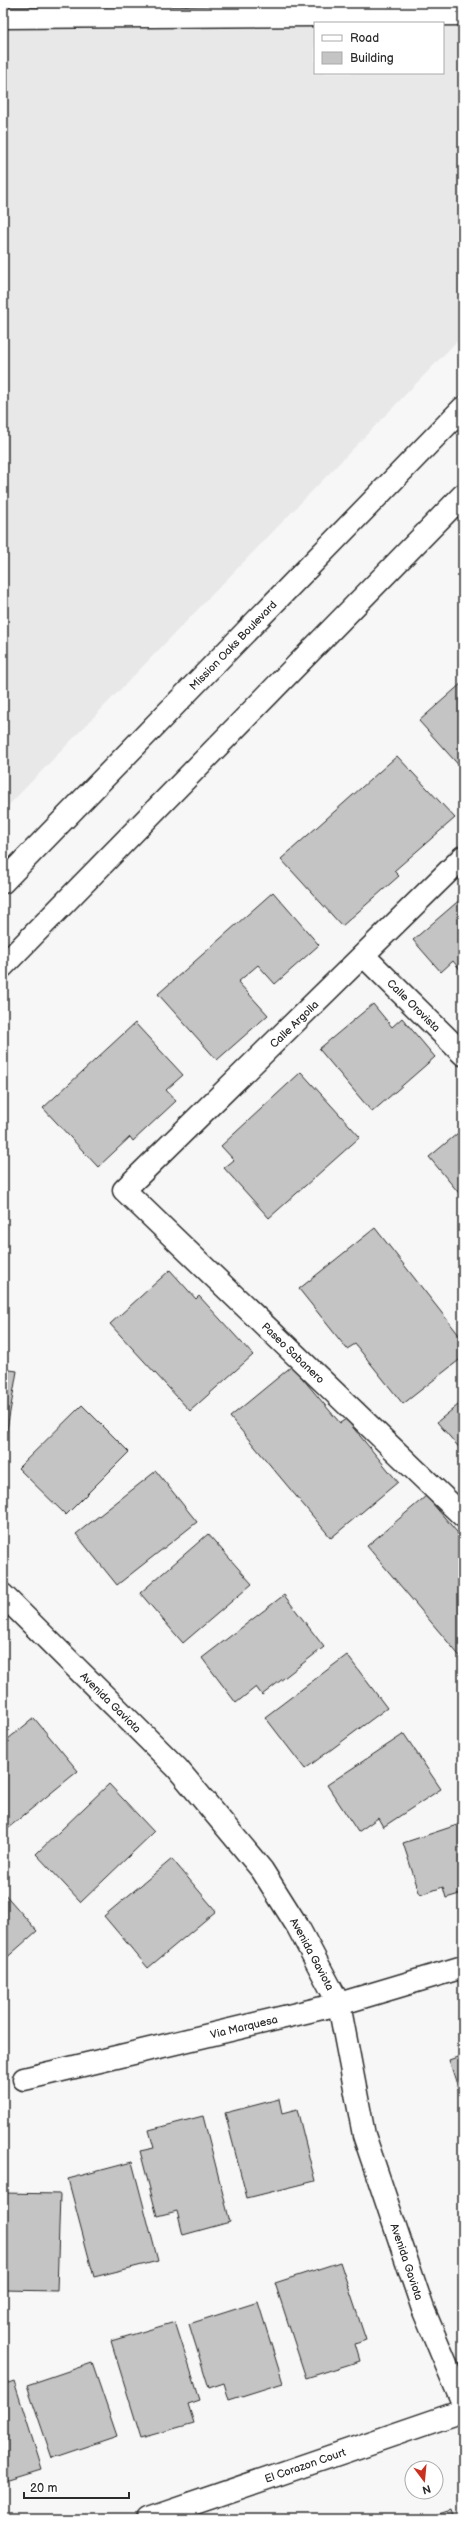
<svg xmlns="http://www.w3.org/2000/svg" width="466" height="2522" font-family="'Balsamiq Sans',sans-serif">
<rect width="100%" height="100%" fill="#f7f7f7"/>
<filter id="ink" filterUnits="userSpaceOnUse"><feTurbulence type="fractalNoise" baseFrequency=".025" numOctaves="2"/><feDisplacementMap in="SourceGraphic" scale="8" xChannelSelector="R" yChannelSelector="G"/><feConvolveMatrix kernelMatrix="1 2 1 2 8 2 1 2 1" color-interpolation-filters="sRGB"/></filter>
<g filter="url(#ink)">
<path fill="#e8e8e8" fill-rule="evenodd" d="M3,3H463V335L3,811ZM315,23H443V73H315Z"/>
<path fill="#c4c4c4" stroke="#2b2b2b" d="M463,682V770L419,721Z
M397,756L455,818L394,871L399,876L342,926L281,859Z
M273,892L319,945L275,984L258,965L238,982L268,1015L217,1060L158,994Z
M463,897V973L453,961L441,972L413,940Z
M373,1004L392,1027L402,1018L435,1057L372,1112L319,1049Z
M135,1023L183,1075L166,1090L176,1101L133,1141L130,1137L98,1167L43,1108Z
M301,1072L360,1137L269,1218L224,1168L234,1160L221,1146Z
M463,1129V1198L429,1157Z
M375,1228L463,1340V1357L403,1404L355,1344L347,1349L299,1289Z
M170,1270L196,1299L199,1296L253,1355L190,1411L110,1324Z
M292,1366L340,1423L346,1419L398,1482L331,1538L230,1417Z
M3,1369L17,1371L3,1453Z
M463,1401V1452L437,1422Z
M82,1405L129,1452L66,1515L18,1468Z
M156,1471L197,1522L117,1585L76,1534Z
M426,1496L463,1539V1660L367,1546Z
M208,1534L252,1584L183,1643L140,1593Z
M284,1595L324,1647L262,1695L256,1687L236,1703L202,1658Z
M347,1655L387,1708L305,1769L265,1717Z
M34,1718L78,1771L8,1828L3,1822V1743Z
M404,1734L441,1789L383,1827L378,1818L358,1832L327,1785Z
M109,1784L154,1832L81,1902L36,1854Z
M463,1823V1893L446,1898L443,1887L420,1895L403,1843Z
M172,1859L216,1911L148,1968L104,1916Z
M3,1892L37,1931L3,1961Z
M463,2055V2103L449,2060Z
M279,2099L282,2113L297,2109L315,2181L247,2198L225,2113Z
M203,2116L230,2222L183,2235L177,2211L157,2216L140,2151L154,2148L149,2130Z
M132,2162L158,2261L94,2277L68,2179Z
M3,2193L60,2194L57,2291L3,2290Z
M340,2262L366,2340L355,2344L360,2361L306,2378L275,2283Z
M258,2302L283,2383L229,2400L224,2383L209,2388L189,2324Z
M175,2322L200,2400L188,2404L194,2423L141,2438L111,2341Z
M92,2363L117,2436L52,2458L27,2385Z
M14,2381L42,2469L3,2481V2385Z
M452,2510L455,2519H424Z"/>
<g fill="none" stroke-linecap="round" stroke-linejoin="round">
<defs>
<path id="service" d="M3,18L463,15"/>
<g id="minor">
<path id="s1" d="M463,857L124,1190L463,1516"/>
<path id="s2" d="M364,956L463,1054"/>
<path id="s3" d="M3,1595L177,1768L262,1870L298,1927L339,2004L364,2135L423,2309L463,2404"/>
<path id="s4" d="M24,2079L339,2004L463,1967"/>
<path id="s5" d="M148,2519L463,2411"/>
</g>
<g id="secondary">
<path id="s6" d="M3,882L463,408"/>
<path d="M3,966L463,495"/>
</g>
</defs>
<use href="#service" stroke="#2b2b2b" stroke-width="23"/>
<use href="#minor" stroke="#2b2b2b" stroke-width="25"/>
<use href="#secondary" stroke="#2b2b2b" stroke-width="25"/>
<use href="#service" stroke="#fff" stroke-width="20"/>
<use href="#minor" stroke="#fff" stroke-width="22"/>
<use href="#secondary" stroke="#fff" stroke-width="22"/>
</g>
</g>
<g text-anchor="middle" stroke-width="3" stroke-linejoin="round" paint-order="stroke">
<g font-size="11" fill="#2b2b2b" stroke="#fff">
<text dy="4" stroke="none"><textPath href="#s6" startOffset="330">Mission Oaks Boulevard</textPath></text>
<text dy="4" stroke="none"><textPath href="#s2" startOffset="70">Calle Orovista</textPath></text>
<text transform="translate(294 1024) rotate(-44)" y="4">Calle Argolla</text>
<text dy="4" stroke="none"><textPath href="#s1" startOffset="710">Paseo Sabanero</textPath></text>
<text dy="4" stroke="none"><textPath href="#s3" startOffset="152">Avenida Gaviota</textPath></text>
<text dy="4" stroke="none"><textPath href="#s3" startOffset="476">Avenida Gaviota</textPath></text>
<text dy="4" stroke="none"><textPath href="#s4" startOffset="226">Via Marquesa</textPath></text>
<text dy="4" stroke="none"><textPath href="#s3" startOffset="800">Avenida Gaviota</textPath></text>
<text dy="4" stroke="none"><textPath href="#s5" startOffset="166">El Corazon Court</textPath></text>
</g>
</g>
<rect width="466" height="2522" fill="none" stroke="#fff" stroke-width="16"/>
<rect x="8" y="8" width="450" height="2506" fill="none" stroke="#2b2b2b" stroke-width="1.5" filter="url(#ink)"/>
<rect x="314" y="22" width="130" height="52" fill="#ffffff" stroke="#aaaaaa"/>
<rect x="322" y="35" width="20" height="6" fill="#ffffff" stroke="#aaaaaa"/>
<text x="350" y="42" font-size="12" fill="#2b2b2b">Road</text>
<rect x="322" y="52" width="20" height="12" fill="#c4c4c4" stroke="#aaaaaa"/>
<text x="350" y="62" font-size="12" fill="#2b2b2b">Building</text>
<g transform="translate(424 2480) rotate(164)"><circle r="19" fill="#ffffff" stroke="#aaaaaa"/>
<path d="M0-3L7 15L0 10L-7 15Z" fill="#c8321e"/>
<text y="-6" font-size="11" font-weight="bold" text-anchor="middle" fill="#2b2b2b">N</text>
</g>
<path d="M24 2492v6h105v-6" fill="none" stroke="#2b2b2b" stroke-width="2"/>
<text x="30" y="2492" font-size="12" fill="#2b2b2b" stroke="#ffffff" stroke-width="3" paint-order="stroke">20 m</text>
</svg>
